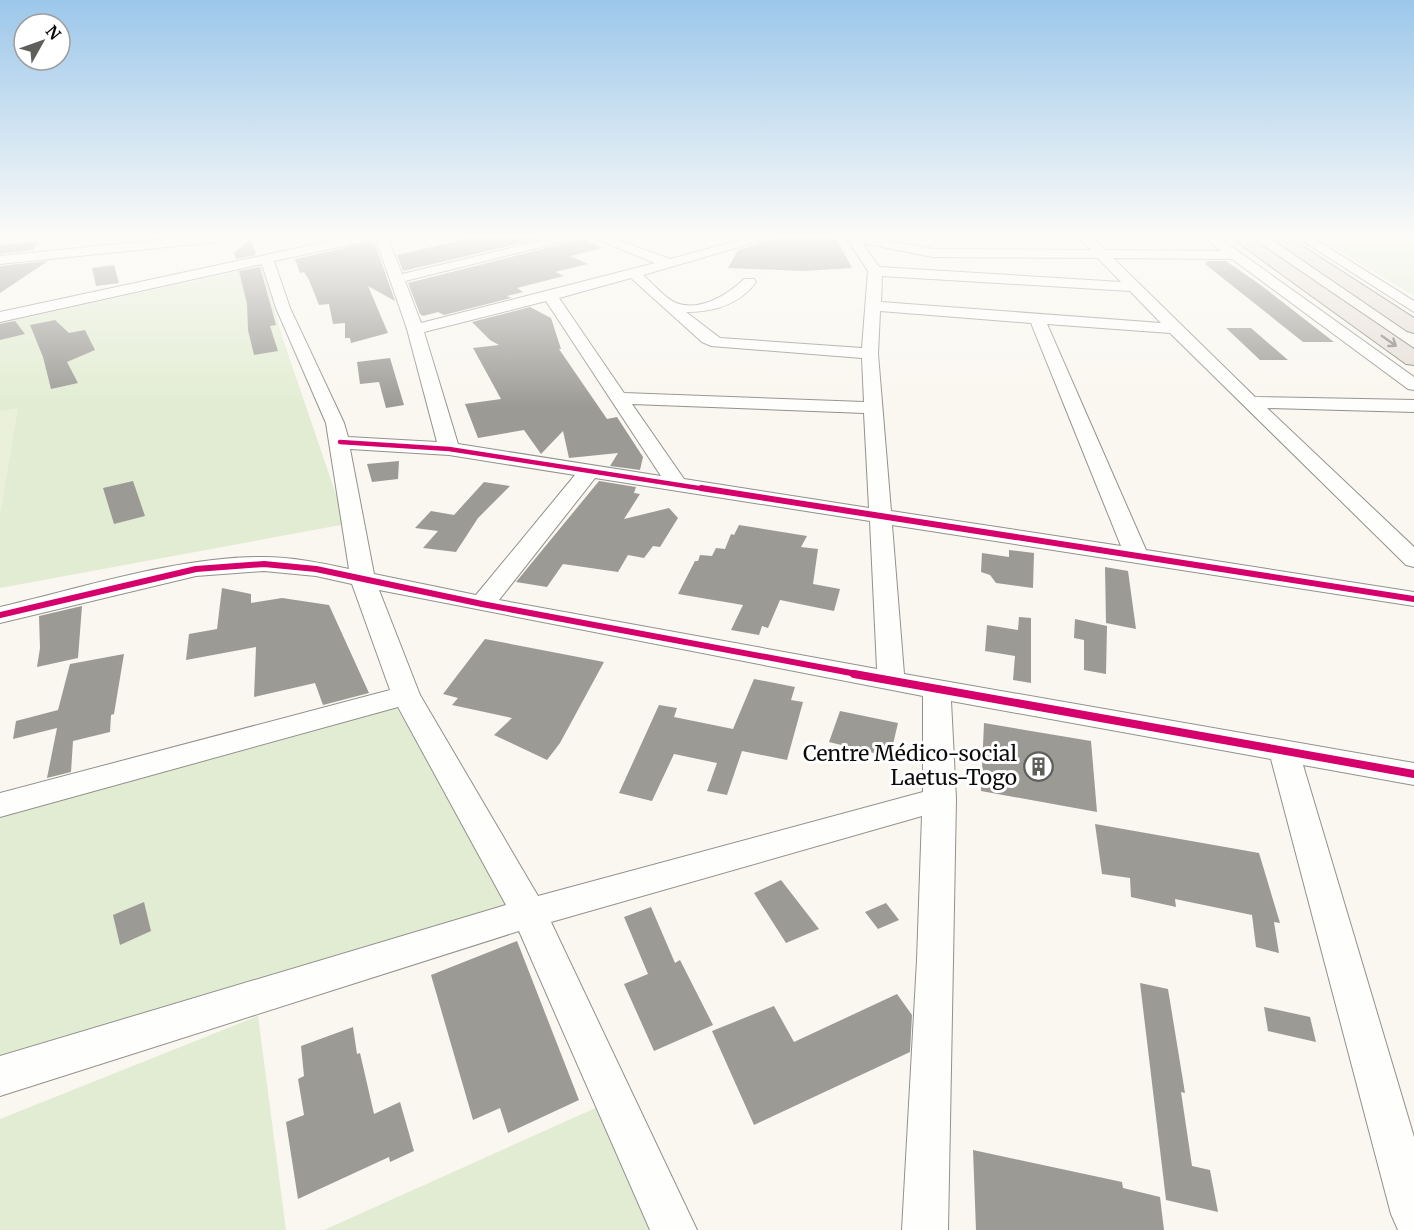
<svg xmlns="http://www.w3.org/2000/svg" width="1414" height="1230" font-family="Merriweather,serif">
<rect width="100%" height="100%" fill="#f9f7ef"/>
<path fill="#e2ecd2" d="M1315,236H1414V296Z
M262,266L283,339L346,524L0,588V323Z
M394,704L513,902L0,1076V818Z
M258,1016L286,1230H0V1119Z
M600,1106L650,1230H324Z"/>
<path fill="#ebf0db" d="M18,408L0,516V411Z"/>
<path fill="#9c9a95" d="M480,236H552L403,271L397,255Z
M786,236L836,238L852,268L803,271L728,268L738,250Z
M251,238L256,255L236,259L234,253Z
M582,239L603,248L570,256L588,264L555,272L564,276L517,288L523,292L507,296L511,298L444,315L438,312L423,316L420,314L408,283Z
M38,241L33,250L0,254V245Z
M371,242L375,244L395,301L368,286L388,333L351,343L350,338H345V323L333,324L329,304L319,305L309,280L304,272L300,273L295,259Z
M48,261L0,293V266Z
M1207,261H1226L1258,283L1334,342H1303L1205,264Z
M114,265L119,283L96,286L92,268Z
M260,267L276,325L270,326L278,351L254,355L248,330L247,304L239,271Z
M530,307L551,318L561,349H559L607,419L617,417L643,457L640,470L610,466L618,453L569,458L563,431L541,454L524,430L478,438L465,404L501,399L473,348L499,345L490,340L472,322Z
M55,320L69,333L85,330L95,350L67,362L78,383L51,389L43,357L30,325Z
M15,321L25,334L0,340V324Z
M1226,328H1251L1288,360H1260Z
M390,358L404,405L386,408L379,382L360,384L357,362Z
M399,461L398,479L372,482L367,464Z
M133,481L145,516L114,524L103,488Z
M599,481L636,487L634,493L640,494L624,519L669,508L678,518L660,547L653,546L644,558L628,555L618,572L563,564L547,587L516,582Z
M484,482L510,486L478,518L456,552L423,548L438,531L415,528L431,511L454,515Z
M739,525L807,536L801,547L818,549L813,584L840,589L834,611L780,600L768,628L762,626L759,635L731,630L743,605L678,594L695,561H698L700,555L712,556L716,548L725,549L731,534L734,535Z
M1009,550L1034,553L1033,588L996,583L990,575L981,572L982,553L1009,557Z
M1105,567L1128,571L1136,629L1106,623Z
M222,588L251,594V603L282,598L329,605L369,693L323,705L315,683L254,697L256,647L186,660L189,634L217,629Z
M82,606L78,658L37,667L40,648L39,616Z
M1019,617L1031,618V683L1013,680L1015,656L985,651L987,625L1018,630Z
M1075,619L1107,626L1106,674L1084,670V640L1074,638Z
M485,639L604,662L560,743L547,760L494,735L512,718L452,705L458,698L443,694Z
M124,654L114,714L111,715L110,732L73,741L71,772L47,778L57,728L13,739L16,721L58,710L70,664Z
M754,679L795,687L791,700L803,702L787,760L742,751L727,795L707,791L717,763L674,754L652,801L619,793L659,705L677,708L674,717L733,729Z
M840,711L898,723L890,757L829,742Z
M984,723L1091,741L1097,812L981,791Z
M1095,824L1259,853L1280,923L1274,922L1279,953L1256,947L1252,915L1175,899L1176,907L1131,897L1130,878L1102,874Z
M781,880L819,929L786,943L754,893Z
M144,902L151,931L120,945L113,915Z
M886,903L899,920L878,929L865,912Z
M651,907L675,963L680,960L713,1025L654,1051L624,984L648,974L624,917Z
M517,941L579,1100L508,1133L500,1108L473,1120L431,975Z
M1140,983L1168,989L1185,1093L1181,1092L1192,1166L1210,1170L1218,1212L1166,1200Z
M897,994L912,1015L910,1052L754,1125L712,1031L774,1006L794,1042Z
M1264,1007L1310,1017L1316,1042L1268,1031Z
M353,1027L357,1054L360,1053L374,1114L400,1102L414,1151L390,1162L389,1157L298,1199L286,1122L304,1115L298,1079L304,1076L301,1046Z
M973,1150L1122,1182L1123,1188L1160,1197L1164,1230H976Z"/>
<g fill="none" stroke-linecap="round" stroke-linejoin="round">
<defs>
<path id="street" d="M197,236L222,238L216,242L0,264V256Z
M354,236H387L402,274L562,236H585L405,281L421,323L655,263L589,236H607L670,259L756,236H777L643,275C652,283 665,298 676,303C699,312 728,295 744,279H754L756,282C739,305 714,312 686,312L720,338L862,348L868,271L848,240L838,236H865L933,249L1091,250L1078,236H1091L1105,250L1221,251L1203,236H1217L1414,377V390L1408,389L1232,259L1113,258L1255,397L1414,400V412L1267,408L1414,547V567L1406,565L1170,333L1047,324L1146,550L1414,592V606L892,525L904,674L1414,763V785L1303,765L1414,1137V1230H1398L1391,1214L1271,759L951,701L956,799L948,1230H902L917,960L922,816L551,922L697,1230H650L519,931L0,1096V1056L506,905L398,707L0,817V793L390,690L352,584L316,576L264,571L196,576L0,623V607C82,588 180,556 264,557C292,557 321,563 349,569L326,423L276,308L262,264L0,322V312ZM376,239L407,329L437,442L348,437L344,423L290,308L274,261ZM862,243L933,257L1098,258L1121,282L879,267ZM882,276L1130,291L1161,323L881,302ZM631,278L702,342L711,346L862,358L864,402L624,393L559,298ZM546,301L661,476L458,444L424,332ZM880,311L1031,323L1121,546L891,511L878,354ZM632,404L864,413L869,508L684,479ZM350,449L449,455L575,475L476,595L374,574ZM595,478L870,521L877,669L499,600ZM379,590L923,696V792L538,896L420,695Z
M1295,236H1310L1414,301V312Z"/>
<path id="highway" d="M1229,236H1248L1414,349V365L1406,364Z
M1268,236H1287L1414,318V333L1407,331Z"/>
</defs>
<use href="#street" stroke="#92918e" stroke-width="2"/>
<use href="#highway" stroke="#7f7f7b" stroke-width="2"/>
<use href="#street" fill="#fefefd" fill-rule="evenodd"/>
<use href="#highway" fill="#e6ded6" fill-rule="evenodd"/>
<defs>
<path id="cycleway-far2" d="M340,442L449,449L711,490"/>
<path id="cycleway-far1" d="M701,488L1414,599
M0,615L196,569L264,564L316,569L482,604L862,675"/>
<path id="cycleway" d="M854,674L1414,774"/>
</defs>
<use href="#cycleway-far2" stroke="#fff" stroke-width="8"/>
<use href="#cycleway-far1" stroke="#fff" stroke-width="10"/>
<use href="#cycleway" stroke="#fff" stroke-width="11"/>
<use href="#cycleway-far2" stroke="#d6006c" stroke-width="4.5"/>
<use href="#cycleway-far1" stroke="#d6006c" stroke-width="6"/>
<use href="#cycleway" stroke="#d6006c" stroke-width="8"/>
</g>
<defs><path id="oneway-shaft" d="M-6 0H5M1.5-3L5.5 0L1.5 3" fill="none" stroke-width="1.6" stroke-linecap="round" stroke-linejoin="round" transform="scale(1.5)"/></defs>
<use stroke="#837f7b" href="#oneway-shaft" transform="translate(1389 341) rotate(35)"/>
<linearGradient id="sky" x2="0" y2="1"><stop stop-color="#9cc7ea"/><stop offset="0.58" stop-color="#fcfbf8"/><stop offset="1" stop-color="#fcfbf8" stop-opacity="0"/></linearGradient>
<rect width="1414" height="408" fill="url(#sky)"/>
<defs>
<symbol id="building-ring" viewBox="-11 -11 22 22"><circle r="9.5" fill="#fff" stroke="#5e5e5b" stroke-width="1.5"/><path d="M-4-6H4V6H1V3H-1V6H-4ZM-2.5-4.3h1.7v1.8h-1.7ZM.8-4.3h1.7v1.8H.8ZM-2.5-1h1.7V.8h-1.7ZM.8-1h1.7V.8H.8Z" fill="#5e5e5b"/></symbol>
</defs>
<g fill-rule="evenodd">
<use href="#building-ring" x="1022" y="750" width="33" height="33"/>
</g>
<g text-anchor="middle" stroke-width="6" stroke-linejoin="round" paint-order="stroke">
<g font-size="21" fill="#0b0b0b" stroke="#fff" text-anchor="end">
<text x="1017" y="761">Centre Médico-social<tspan x="1017" dy="24">Laetus-Togo</tspan></text>
</g>
</g>
<g transform="translate(42 42) rotate(50)"><circle r="28" fill="#ffffff" stroke="#9d9d9d" stroke-width="1.5"/>
<path d="M0-4.5L10 22L0 15L-10 22Z" fill="#5e5e5b"/>
<text y="-9" font-size="16" font-weight="bold" text-anchor="middle" fill="#0b0b0b">N</text>
</g>
</svg>
